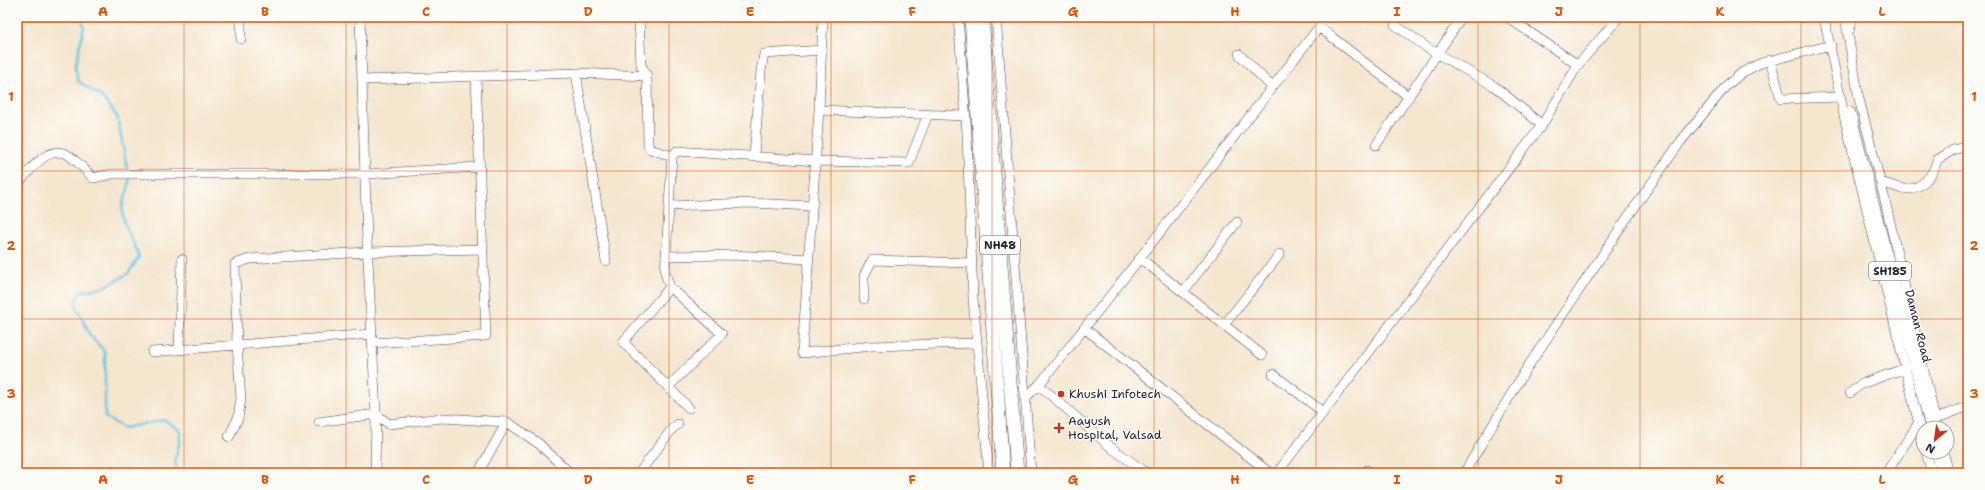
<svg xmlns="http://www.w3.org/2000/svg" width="1985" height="490" font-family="'Shantell Sans',sans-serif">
<rect width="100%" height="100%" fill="#fdfcf7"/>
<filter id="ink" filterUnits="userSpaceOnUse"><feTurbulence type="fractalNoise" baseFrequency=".025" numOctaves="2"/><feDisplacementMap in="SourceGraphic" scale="8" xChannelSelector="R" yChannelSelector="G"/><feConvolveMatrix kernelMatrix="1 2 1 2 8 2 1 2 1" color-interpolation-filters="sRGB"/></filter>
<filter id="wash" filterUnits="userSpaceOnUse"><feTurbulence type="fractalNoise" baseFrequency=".012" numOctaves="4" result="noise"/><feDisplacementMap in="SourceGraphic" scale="16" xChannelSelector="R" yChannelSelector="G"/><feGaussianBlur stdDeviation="0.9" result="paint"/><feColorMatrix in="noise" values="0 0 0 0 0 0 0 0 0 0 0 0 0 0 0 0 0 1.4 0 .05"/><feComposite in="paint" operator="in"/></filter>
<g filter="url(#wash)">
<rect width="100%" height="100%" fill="#f5e6ce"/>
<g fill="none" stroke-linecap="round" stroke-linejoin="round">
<path stroke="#63c6e1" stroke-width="2.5" d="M81,17L84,27L75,67L78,81L102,97L117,116L128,172
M129,177C131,188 125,193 123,204C119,220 134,242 139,257L128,274L102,288L81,291L75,304L90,335L105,352V417L124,428L164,420L180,430V441L175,459L177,473"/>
</g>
</g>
<g filter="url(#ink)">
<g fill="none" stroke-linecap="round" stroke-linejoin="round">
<defs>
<path id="minor" d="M360,17L367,242L376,414L375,473
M823,17L819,110L802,353L872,346L977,343
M958,17L967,133L973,299L989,473
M996,17L1031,473
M1507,17L1578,65
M1824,17L1845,120L1923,441
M1845,17L1859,99L1884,196L1937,428
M1395,25L1429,49L1494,86L1542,125
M1849,31L1853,17
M241,39V17
M1239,54L1272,87
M1770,60L1781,99L1840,97
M576,73L606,261
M647,76L648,145L650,149L672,156
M363,80L576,73L647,76L641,65L639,17
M819,110L966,116
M1376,145L1462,17
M754,156L761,71L764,54L822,50
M1881,182C1888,184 1897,188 1905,189C1922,190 1934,174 1937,160L1953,150L1968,146
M17,185C29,172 44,148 64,153C72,155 87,172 93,178L112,174H366L479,167
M669,206L750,203L812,206
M666,256L732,255L809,259
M1140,258L1262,355
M1183,292L1237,222
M864,299V276L872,260L972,263
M1224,325L1280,254
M1084,328L1270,473
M372,343L486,336L476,76
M179,349L182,259
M152,352L372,334
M1273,374L1323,412
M1039,385L1113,449L1147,473
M668,387L722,334L670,287
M1850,393L1861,384L1906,368
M1025,398L1039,385L1140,258L1319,27L1409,97
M689,408L623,342L670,287L665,273L672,156L677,151L816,161L909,163L928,114
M1935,419L1968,406
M319,422L376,414L389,424L442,418L507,422L538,443L570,473
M229,437L238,418L241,399L237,345L235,264L250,259L367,252L483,249
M1926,452L1932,473
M1943,452L1949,473
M1367,470L1372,473
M478,473L507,422
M639,473L672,429L678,424
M1277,473L1542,125L1578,65L1619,17
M1464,473L1525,371L1625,221L1681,141L1727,85L1743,72L1761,63L1831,45
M1886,473L1918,424"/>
<path id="major" d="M1850,113L1931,428
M1937,452L1942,473"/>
<path id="highway" d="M971,17L1003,473
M982,17L1017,473"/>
</defs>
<use href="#minor" stroke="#423f51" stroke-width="10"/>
<use href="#major" stroke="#423f51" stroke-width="12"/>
<use href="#highway" stroke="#423f51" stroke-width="14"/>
<use href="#minor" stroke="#fff" stroke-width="9"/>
<use href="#major" stroke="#fff" stroke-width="11"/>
<use href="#highway" stroke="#fff" stroke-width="13"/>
</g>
</g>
<path fill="none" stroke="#de560e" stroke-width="1" stroke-opacity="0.55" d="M184,17V473M346,17V473M507,17V473M669,17V473M831,17V473M992,17V473M1154,17V473M1316,17V473M1478,17V473M1640,17V473M1801,17V473M17,171H1968M17,319H1968"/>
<g fill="#c8321e" stroke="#fdfcf7" stroke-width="1.5">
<circle cx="1061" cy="394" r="4"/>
<path d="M1057 422h4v4h4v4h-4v4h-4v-4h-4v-4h4z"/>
</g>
<g text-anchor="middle" stroke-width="3" stroke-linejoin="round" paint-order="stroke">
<g fill="#fdfcf7" stroke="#646373" stroke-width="1">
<rect x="980" y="236" width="40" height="18" rx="3"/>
<rect x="1869" y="262" width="42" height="18" rx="3"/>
</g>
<g font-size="11" font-weight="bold" fill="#22223b">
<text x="1000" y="249">NH48</text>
<text x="1890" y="275">SH185</text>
</g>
<g font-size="12" fill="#22223b" stroke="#fdfcf7">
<text transform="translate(1918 326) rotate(76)" y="4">Daman Road</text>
</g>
<g font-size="12" fill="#22223b" stroke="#fdfcf7" text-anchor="start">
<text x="1069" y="398">Khushi Infotech</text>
<text x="1068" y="425">Aayush<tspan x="1068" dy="14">Hospital, Valsad</tspan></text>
</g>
</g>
<rect width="1985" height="490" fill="none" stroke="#fdfcf7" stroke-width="44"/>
<g transform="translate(1935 440) rotate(209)"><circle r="19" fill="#fdfcf7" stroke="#a5a5ac"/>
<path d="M0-3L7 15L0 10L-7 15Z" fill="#c8321e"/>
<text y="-6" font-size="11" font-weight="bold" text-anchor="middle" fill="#22223b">N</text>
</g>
<rect x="22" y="22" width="1941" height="446" fill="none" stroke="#de560e" stroke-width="1.5"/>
<g font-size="13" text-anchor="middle" font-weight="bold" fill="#de560e">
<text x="103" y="16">A</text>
<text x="265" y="16">B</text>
<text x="426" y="16">C</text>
<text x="588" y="16">D</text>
<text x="750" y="16">E</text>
<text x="912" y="16">F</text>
<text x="1073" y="16">G</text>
<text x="1235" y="16">H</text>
<text x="1397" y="16">I</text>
<text x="1559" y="16">J</text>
<text x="1720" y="16">K</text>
<text x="1882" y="16">L</text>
<text x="11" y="101">1</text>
<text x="1974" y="101">1</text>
<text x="11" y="250">2</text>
<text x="1974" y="250">2</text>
<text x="11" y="398">3</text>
<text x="1974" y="398">3</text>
<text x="103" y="484">A</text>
<text x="265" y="484">B</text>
<text x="426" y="484">C</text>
<text x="588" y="484">D</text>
<text x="750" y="484">E</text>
<text x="912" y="484">F</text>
<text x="1073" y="484">G</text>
<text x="1235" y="484">H</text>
<text x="1397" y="484">I</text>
<text x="1559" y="484">J</text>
<text x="1720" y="484">K</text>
<text x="1882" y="484">L</text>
</g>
</svg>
